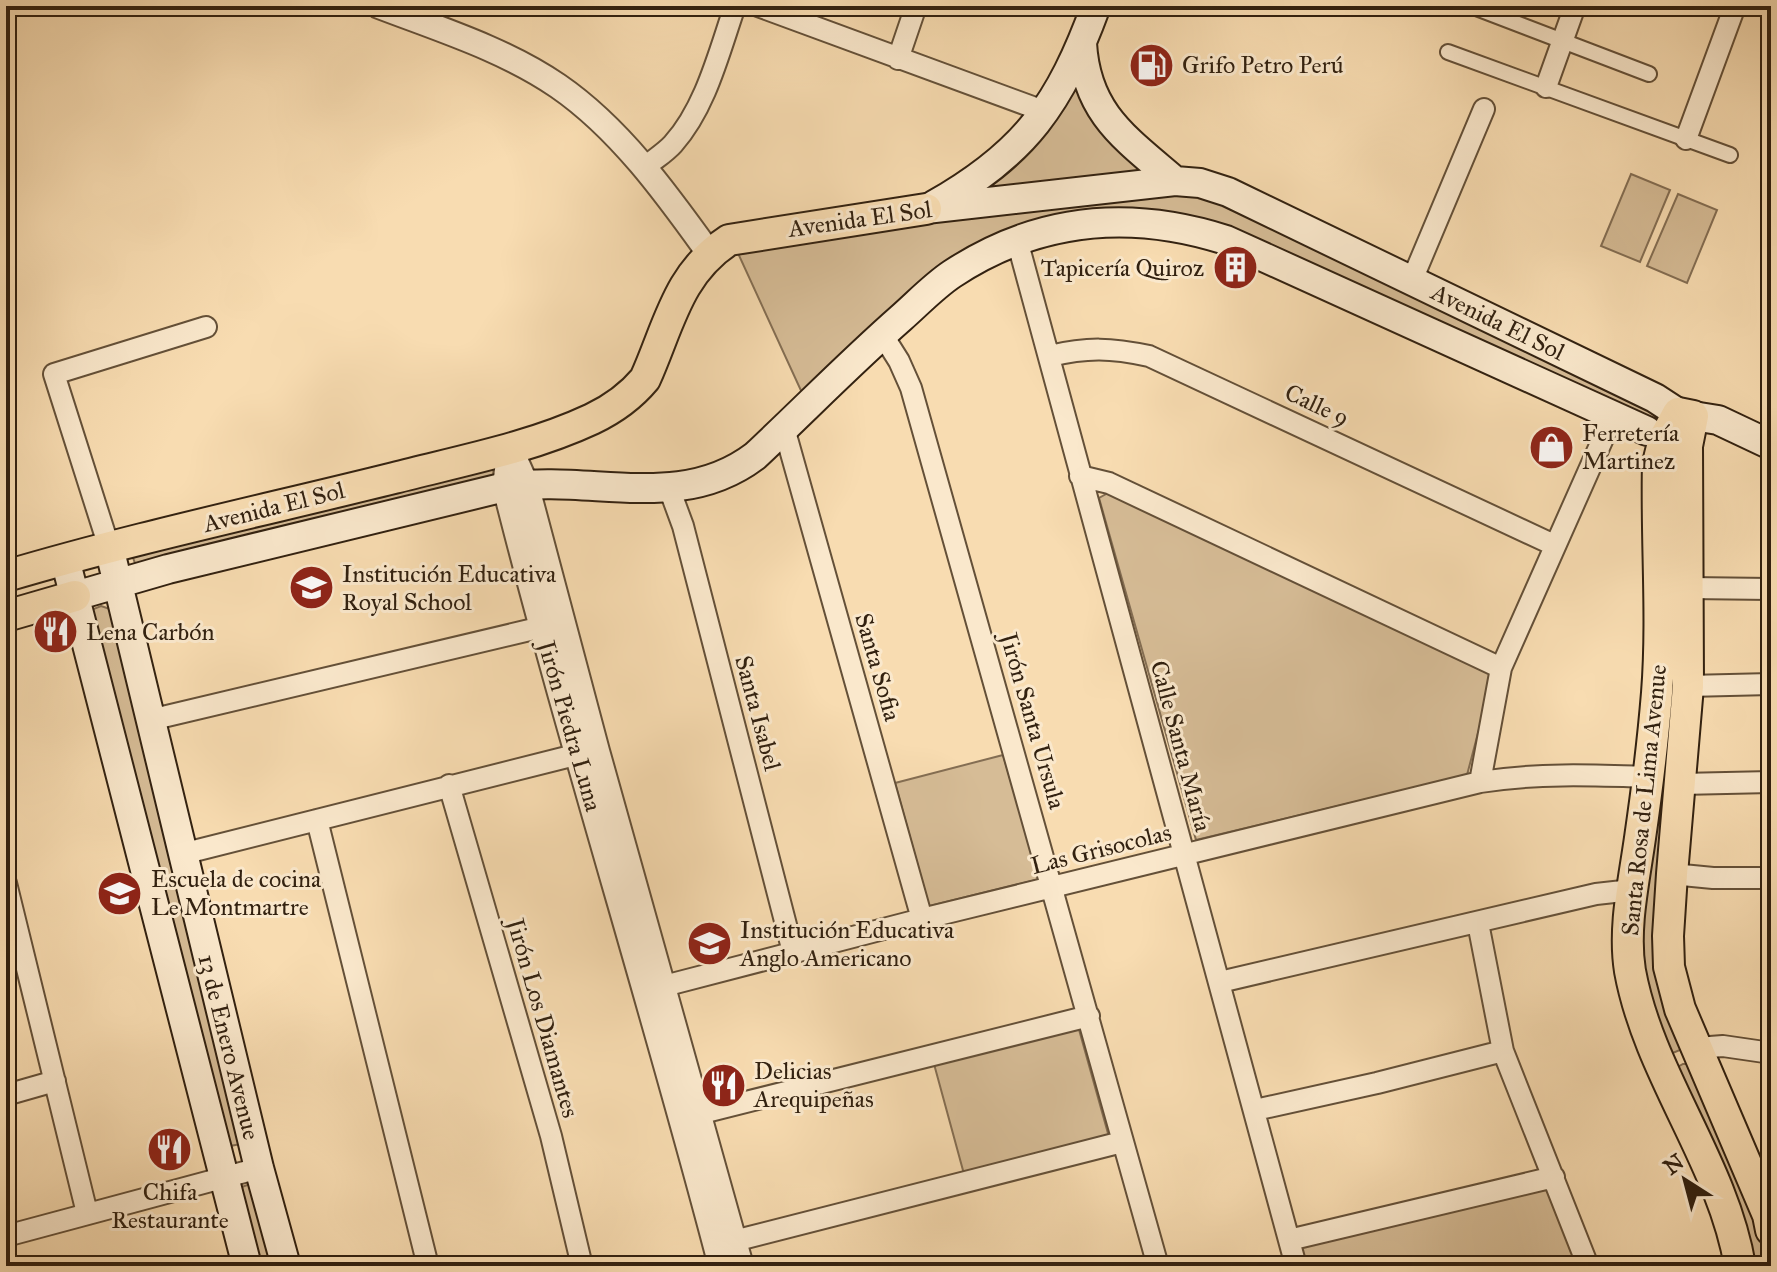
<svg xmlns="http://www.w3.org/2000/svg" width="1777" height="1272" font-family="'IM FELL Great Primer',serif">
<rect width="100%" height="100%" fill="#f8dcb1"/>
<filter id="stains"><feTurbulence type="fractalNoise" baseFrequency=".0025" numOctaves="4"/><feColorMatrix values="0 0 0 0 .2 0 0 0 0 .09 0 0 0 0 .02 0 0 0 .5 -.17"/></filter>
<radialGradient id="worn" r=".72"><stop offset=".6" stop-color="#630" stop-opacity="0"/><stop offset="1" stop-color="#630" stop-opacity=".3"/></radialGradient>
<path fill="#d6bc96" stroke="#846e53" stroke-width="2" d="M1072,79L1149,170L970,197Z
M1631,174L1670,190L1640,262L1601,246Z
M1197,192L1662,411L1657,422L1223,231L1034,225L803,395L737,251L742,241Z
M1678,194L1717,210L1687,283L1647,266Z
M1669,456L1684,1042L1680,1050L1668,1055L1638,977Z
M493,465L494,477L136,566L132,555Z
M1108,493L1494,672L1467,775L1196,840L1099,498Z
M101,606L110,609L241,1144L230,1146L91,610Z
M1003,755L1040,879L929,906L895,783Z
M1078,1026L1109,1137L964,1174L934,1064Z
M1683,1064H1691L1752,1202L1769,1266H1748L1674,1069Z
M1554,1183L1586,1266H1304L1298,1245Z
M250,1184L276,1266H254L239,1188Z"/>
<g fill="none" stroke-linecap="round" stroke-linejoin="round">
<defs>
<path id="pedestrian" d="M1471,6L1649,74
M1448,52L1730,155"/>
<path id="minor" d="M758,6L1046,112
M898,59L916,6
M1546,87L1575,6
M1686,139L1735,6
M644,168C653,160 665,153 673,144C706,107 719,52 735,6
M1017,240L1296,1266
M1412,280L1484,109
M882,334L899,361L911,388L1158,1266
M1050,356C1088,347 1111,348 1149,356L1554,545
M784,428L922,919
M1080,476L1109,483L1501,668
M669,488L683,526L793,952
M109,547L54,374L206,327
M1689,588L1771,589
M1688,686L1771,684
M150,720L555,624
M1480,782L1501,668L1613,416
M1681,784L1771,782
M449,785L551,1136L582,1266
M317,820L428,1266
M182,854L579,754
M1672,874L1713,878H1771
M6,883L87,1213
M1478,923L1503,1051L1588,1266
M1220,982L1596,894L1632,890
M664,986L922,919L1480,782C1538,773 1590,775 1649,777
M1697,1048L1723,1046L1771,1053
M6,1095L55,1081
M1255,1110L1377,1083L1503,1051
M686,1117L1089,1016
M6,1236L259,1168
M1289,1240L1554,1177
M734,1241L1122,1142"/>
<path id="tertiary" d="M379,6C439,29 504,49 558,86C619,128 666,193 709,253
M510,448L526,484L597,751L741,1266
M507,470L505,487C571,748 653,1005 721,1266"/>
<path id="secondary" d="M1082,43C1086,113 1125,138 1175,181
M934,205C1026,153 1060,104 1096,6
M926,209L1175,181L1200,183L1228,192L1655,398L1678,413
M1693,416L1718,420L1771,445
M109,547L259,1168L286,1266
M65,559L247,1266
M75,596L168,569L505,487C592,474 680,513 755,456C804,410 851,362 901,318C918,303 934,286 952,274C1037,218 1129,209 1226,240L1647,431"/>
<path id="primary" d="M6,576C134,538 265,510 394,478C460,461 530,448 592,419C613,409 630,397 645,379C669,326 677,274 729,240L926,209
M6,616L75,596
M1740,1266C1723,1163 1649,1075 1630,971C1623,928 1634,881 1640,838C1647,790 1653,742 1657,693C1663,616 1656,539 1658,463L1664,439L1678,413L1693,416L1687,446L1688,686L1672,874L1668,936L1669,967L1680,1009L1768,1215L1771,1230"/>
</defs>
<use href="#pedestrian" stroke="#645038" stroke-width="18"/>
<use href="#minor" stroke="#645038" stroke-width="24"/>
<use href="#tertiary" stroke="#645038" stroke-width="28"/>
<use href="#secondary" stroke="#322110" stroke-width="32"/>
<use href="#primary" stroke="#322110" stroke-width="34"/>
<use href="#pedestrian" stroke="#fae8cc" stroke-width="14"/>
<use href="#minor" stroke="#fae8cc" stroke-width="20"/>
<use href="#tertiary" stroke="#fae8cc" stroke-width="24"/>
<use href="#secondary" stroke="#fae8cc" stroke-width="28"/>
<use href="#primary" stroke="#f8dcb1" stroke-width="30"/>
</g>
<defs>
<symbol id="fuel-disc" viewBox="-11 -11 22 22"><circle r="9.5" fill="#8f2418" stroke="#fae8cc"/><path d="M-5.5-6h7V0h2V4h1.3V-2.5L3-4.5l.8-.8L6-3V5H2.5V1h-1V6h-7ZM-4.2-4.7v3.2H.2V-4.7Z" fill="#fff"/></symbol>
<symbol id="building-disc" viewBox="-11 -11 22 22"><circle r="9.5" fill="#8f2418" stroke="#fae8cc"/><path d="M-4-6H4V6H1V3H-1V6H-4ZM-2.5-4.3h1.7v1.8h-1.7ZM.8-4.3h1.7v1.8H.8ZM-2.5-1h1.7V.8h-1.7ZM.8-1h1.7V.8H.8Z" fill="#fff"/></symbol>
<symbol id="shop-disc" viewBox="-11 -11 22 22"><circle r="9.5" fill="#8f2418" stroke="#fae8cc"/><path d="M-5-2.5h2.3a2.7 3.5 0 0 1 5.4 0H5L5.5 6h-11ZM-1.5-2.5h3a1.5 2.3 0 0 0-3 0Z" fill="#fff"/></symbol>
<symbol id="school-disc" viewBox="-11 -11 22 22"><circle r="9.5" fill="#8f2418" stroke="#fae8cc"/><path d="M0-5L7-2L0 1L-7-2ZM-4 1L0 2.5L4 1V4Q0 6-4 4Z" fill="#fff"/></symbol>
<symbol id="restaurant-disc" viewBox="-11 -11 22 22"><circle r="9.5" fill="#8f2418" stroke="#fae8cc"/><path d="M-5-6h1v4h1v-4h1v4h1v-4h1v5L-1.5 .5V6h-2V.5L-5-1ZM5-6V6H3V1.5H1.5Q1.5-4 5-6Z" fill="#fff"/></symbol>
<symbol id="university-disc" viewBox="-11 -11 22 22"><circle r="9.5" fill="#8f2418" stroke="#fae8cc"/><path d="M0-5L7-2L0 1L-7-2ZM-4 1L0 2.5L4 1V4Q0 6-4 4Z" fill="#fff"/></symbol>
</defs>
<g fill-rule="evenodd">
<use href="#fuel-disc" x="1126" y="40" width="51" height="51"/>
<use href="#building-disc" x="1210" y="242" width="51" height="51"/>
<use href="#shop-disc" x="1526" y="422" width="51" height="51"/>
<use href="#school-disc" x="286" y="562" width="51" height="51"/>
<use href="#restaurant-disc" x="30" y="606" width="51" height="51"/>
<use href="#university-disc" x="94" y="868" width="51" height="51"/>
<use href="#school-disc" x="684" y="918" width="51" height="51"/>
<use href="#restaurant-disc" x="698" y="1060" width="51" height="51"/>
<use href="#restaurant-disc" x="144" y="1124" width="51" height="51"/>
</g>
<g text-anchor="middle" stroke-width="6" stroke-linejoin="round" paint-order="stroke">
<g font-size="24" fill="#322110" stroke="#fae8cc" text-anchor="start">
<text x="1182" y="73">Grifo Petro Perú</text>
<text x="1204" y="276" text-anchor="end">Tapicería Quiroz</text>
<text x="1582" y="441">Ferretería<tspan x="1582" dy="28">Martinez</tspan></text>
<text x="342" y="582">Institución Educativa<tspan x="342" dy="28">Royal School</tspan></text>
<text x="86" y="640">Lena Carbón</text>
<text x="151" y="887">Escuela de cocina<tspan x="151" dy="28">Le Montmartre</tspan></text>
<text x="740" y="938">Institución Educativa<tspan x="740" dy="28">Anglo Americano</tspan></text>
<text x="754" y="1079">Delicias<tspan x="754" dy="28">Arequipeñas</tspan></text>
<text x="170" y="1200" text-anchor="middle">Chifa<tspan x="170" dy="28">Restaurante</tspan></text>
</g>
<g font-size="24" fill="#322110" stroke="#fae8cc">
<text transform="translate(860 219) rotate(-8)" y="8">Avenida El Sol</text>
<text transform="translate(1498 322) rotate(26)" y="8">Avenida El Sol</text>
<text transform="translate(1317 405) rotate(25)" y="8">Calle 9</text>
<text transform="translate(274 507) rotate(-14)" y="8">Avenida El Sol</text>
<text transform="translate(878 667) rotate(74)" y="8">Santa Sofia</text>
<text transform="translate(758 713) rotate(75)" y="8">Santa Isabel</text>
<text transform="translate(1033 721) rotate(74)" y="8">Jirón Santa Ursula</text>
<text transform="translate(570 726) rotate(74)" y="8">Jirón Piedra Luna</text>
<text transform="translate(1181 746) rotate(75)" y="8">Calle Santa María</text>
<text transform="translate(1644 800) rotate(-84)" y="8">Santa Rosa de Lima Avenue</text>
<text transform="translate(1101 849) rotate(-14)" y="8">Las Grisocolas</text>
<text transform="translate(543 1018) rotate(74)" y="8">Jirón Los Diamantes</text>
<text transform="translate(229 1047) rotate(76)" y="8">13 de Enero Avenue</text>
</g>
</g>
<rect width="1777" height="1272" fill="none" stroke="#f8dcb1" stroke-width="32"/>
<rect x="8" y="8" width="1761" height="1256" fill="none" stroke="#322110" stroke-width="4"/>
<rect x="16" y="16" width="1745" height="1240" fill="none" stroke="#322110" stroke-width="2"/>
<g transform="translate(1685 1180) rotate(324)" stroke="#fae8cc" stroke-width="6" paint-order="stroke">
<path d="M0-6L14 30L0 20L-14 30Z" fill="#322110"/>
<text y="-12" font-size="22" font-weight="bold" text-anchor="middle" fill="#322110">N</text>
</g>
<rect width="100%" height="100%" filter="url(#stains)"/>
<rect width="100%" height="100%" fill="url(#worn)"/>
</svg>
